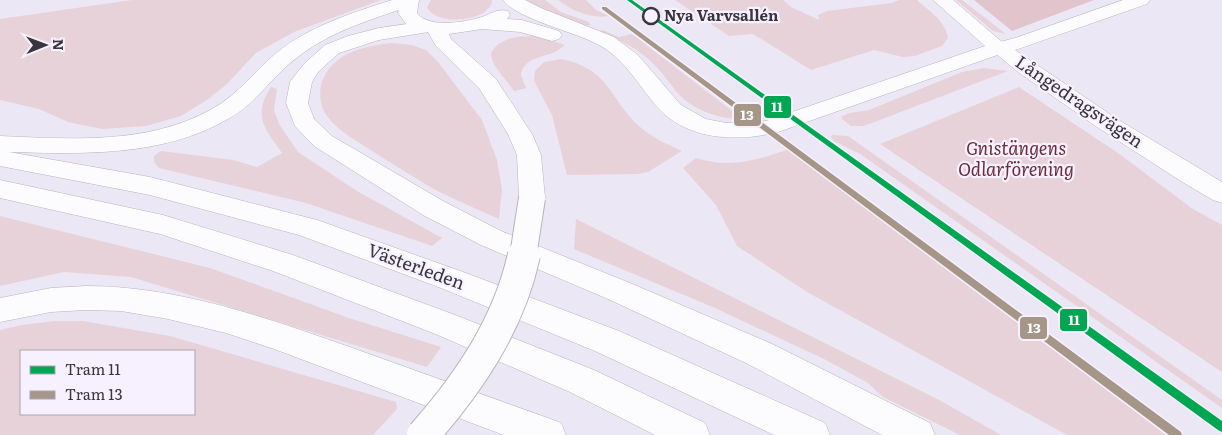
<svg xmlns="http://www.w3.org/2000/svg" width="1222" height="435" font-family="Literata,serif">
<rect width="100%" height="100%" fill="#ece7f4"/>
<path fill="#e8d2d9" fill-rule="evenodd" d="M132,0H381L294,32L256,53L227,84L207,100L181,116L146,126L102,129L68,122L39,109L0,100V19Z
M431,0H492C491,22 435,27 427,7Z
M525,0H545L561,12L589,22L590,25L585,26L539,10Z
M558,0H586L596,10L609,16C590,19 573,11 558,0Z
M675,0H783L791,7L819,20L818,15L827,11L892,3L899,0H917C930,12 945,20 948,38L942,46L915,56L903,57L874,50L811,70L753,34L729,36Z
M956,0H962L1006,34L993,31Z
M603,30L619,37L632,34L744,120C718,118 692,111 675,90C666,78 658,67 647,58C633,46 617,39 600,31Z
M538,36L565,45C562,47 559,50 555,52C542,58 524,57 521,75L526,88L514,91C507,80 491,66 491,53C500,36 522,36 538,36Z
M392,43L412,45L426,50L438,62L482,120L497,160L502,189L499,219C475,208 449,198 427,185C408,174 390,162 372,151C357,141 338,131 327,116C319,106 318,88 324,77C337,51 366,46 392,43Z
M561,59C610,69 608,97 639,126C652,138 667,144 682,151L648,172L637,174L567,175L552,115L534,81L535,71L544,62Z
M984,68L1008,71L864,126H851L842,119V116L850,113L869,110L962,72Z
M271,87L277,89L274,110L279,124L298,152L357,191L442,238L432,246L306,203L159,168L154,162V156L161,151L233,160L257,167L282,153C265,129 252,116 271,87Z
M1019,87L1118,153L1193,209L1222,225V372L880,144Z
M832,135L848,136L1222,400V408L860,154L834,141L831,137Z
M792,148L1166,435H1067L807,292L737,246L716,205L683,168L696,158C731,169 758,160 792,148Z
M0,216L210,268L349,318L441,347L427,367L131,277L64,272L0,286Z
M576,219L941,401L1001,435H960L883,397L868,383L824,359L715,308L574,249Z
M55,321H83L170,336L396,402L397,409L373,435H0V330L22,325ZM21,351H194V414H21Z"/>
<path fill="#e2c4cd" d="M974,0H1094L1012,31Z"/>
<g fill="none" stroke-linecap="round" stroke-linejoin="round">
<defs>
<path id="minor" d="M1123,0H1150L1147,4L1015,50L1117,119L1222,182V203L1213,200L1184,183L1100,129L1018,72L989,48L992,44L1015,38Z"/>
<path id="tertiary" d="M401,0H419L417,13C429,29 465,22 482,17C491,14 497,8 508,11L510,15L507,19L522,20L559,31L562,35L559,39L552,41L520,32L482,29L449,34L451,39L496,79L532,134L541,155L545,198L541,204L532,207L523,204L519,198L517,155L508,134L479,88L436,46L428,32L407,25L398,13Z
M503,0H525L541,8L614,37L638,55L681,105L706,119L726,123L766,121L985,46L933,0H953L1009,48L1006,52L778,132C735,143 682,140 653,102C636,81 623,58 599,45C576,32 516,19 503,0Z"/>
<path id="trunk" d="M392,0H419L416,4C376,18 333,30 299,56C273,75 257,103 228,119C162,157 83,154 9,152L150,177L317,220L463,272L619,331L825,423L830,435H774L595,351L441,288L299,235L150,195L0,166V136C71,139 148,145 212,109C241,93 258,66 284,47C316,24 355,12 392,0Z
M428,21L435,23L438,27L435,31L379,40L339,53L318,72L312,82L308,103L314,119L332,136L443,201L501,231L630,283L772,344L930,423L935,435H882L748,364L608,299L481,245L423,215L314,146L295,126L286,103L290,82L304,64L325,45L348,36L379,28Z
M0,180L163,215L293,255L455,315L594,370L705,423L710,435H655L570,392L433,333L273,271L160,234L0,198Z
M86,286C175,286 261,316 344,345C412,369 480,394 548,418L561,423L566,435H504L274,349L226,333L168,319L121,311L86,310L51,312L0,322V298L51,288Z"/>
</defs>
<use href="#minor" stroke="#b8b4be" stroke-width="1"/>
<use href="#tertiary" stroke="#b8b4be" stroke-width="1"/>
<use href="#trunk" stroke="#b8b4be" stroke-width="1"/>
<use href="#minor" fill="#fcfbfd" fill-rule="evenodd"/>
<use href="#tertiary" fill="#fcfbfd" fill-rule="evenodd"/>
<use href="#trunk" fill="#fcfbfd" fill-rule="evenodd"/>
<defs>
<path id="tertiary-bridge-far1" d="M523,256L532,198"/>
<path id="tertiary-bridge" d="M423,435C469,383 509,324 524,255"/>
</defs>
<use href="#tertiary-bridge-far1" stroke="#b8b4be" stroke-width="28" stroke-linecap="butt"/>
<use href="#tertiary-bridge" stroke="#b8b4be" stroke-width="34" stroke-linecap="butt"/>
<use href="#tertiary-bridge-far1" stroke="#fcfbfd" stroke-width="26"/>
<use href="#tertiary-bridge" stroke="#fcfbfd" stroke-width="32"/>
<defs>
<path id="tram-1" d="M627,0H632L1222,421V432L1218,430Z"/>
<path id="tram-2" d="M602,7H606L1181,432L1182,435H1169L602,9Z"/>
</defs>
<use href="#tram-1" stroke="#f7f1ff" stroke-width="3"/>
<use href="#tram-2" stroke="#f7f1ff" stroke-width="3"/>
<use href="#tram-1" fill="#00a651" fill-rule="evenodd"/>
<use href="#tram-2" fill="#a59687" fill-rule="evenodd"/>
</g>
<circle fill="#f7f1ff" stroke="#39353e" stroke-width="2.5" cx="651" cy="16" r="8"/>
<g text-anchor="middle" stroke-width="4.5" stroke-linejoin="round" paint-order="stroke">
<g font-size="15" font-weight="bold" fill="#39353e" stroke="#f7f1ff" text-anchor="start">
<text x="664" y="21">Nya Varvsallén</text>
</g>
<g font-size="18" fill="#39353e" stroke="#f7f1ff">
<text transform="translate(1079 102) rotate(34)" y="6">Långedragsvägen</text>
<text transform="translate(416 267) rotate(20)" y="6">Västerleden</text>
</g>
<g font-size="18" font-style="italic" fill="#6b2d37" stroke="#f7f1ff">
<text x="1016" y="155">Gnistängens<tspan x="1016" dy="21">Odlarförening</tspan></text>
</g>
</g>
<g stroke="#f7f1ff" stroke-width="2">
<rect x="763" y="95" width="29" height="24" rx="5" fill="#00a651"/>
<rect x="733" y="103" width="29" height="24" rx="5" fill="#a59687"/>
<rect x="1059" y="308" width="29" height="24" rx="5" fill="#00a651"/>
<rect x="1019" y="316" width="29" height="24" rx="5" fill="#a59687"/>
</g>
<g font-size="14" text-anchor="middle" font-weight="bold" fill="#fff">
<text x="777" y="112">11</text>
<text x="747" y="120">13</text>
<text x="1074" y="325">11</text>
<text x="1034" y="333">13</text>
</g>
<rect x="20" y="350" width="175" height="65" fill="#f7f1ff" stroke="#aba6b2"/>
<rect x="30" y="366" width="25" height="8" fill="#00a651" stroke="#aba6b2"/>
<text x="65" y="375" font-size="15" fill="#39353e">Tram 11</text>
<rect x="30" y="391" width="25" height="8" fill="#a59687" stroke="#aba6b2"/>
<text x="65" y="400" font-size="15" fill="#39353e">Tram 13</text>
<g transform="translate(45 45) rotate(89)" stroke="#f7f1ff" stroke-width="4" paint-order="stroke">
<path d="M0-4L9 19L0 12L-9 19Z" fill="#39353e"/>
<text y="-8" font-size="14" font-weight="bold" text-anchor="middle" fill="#39353e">N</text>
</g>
</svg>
